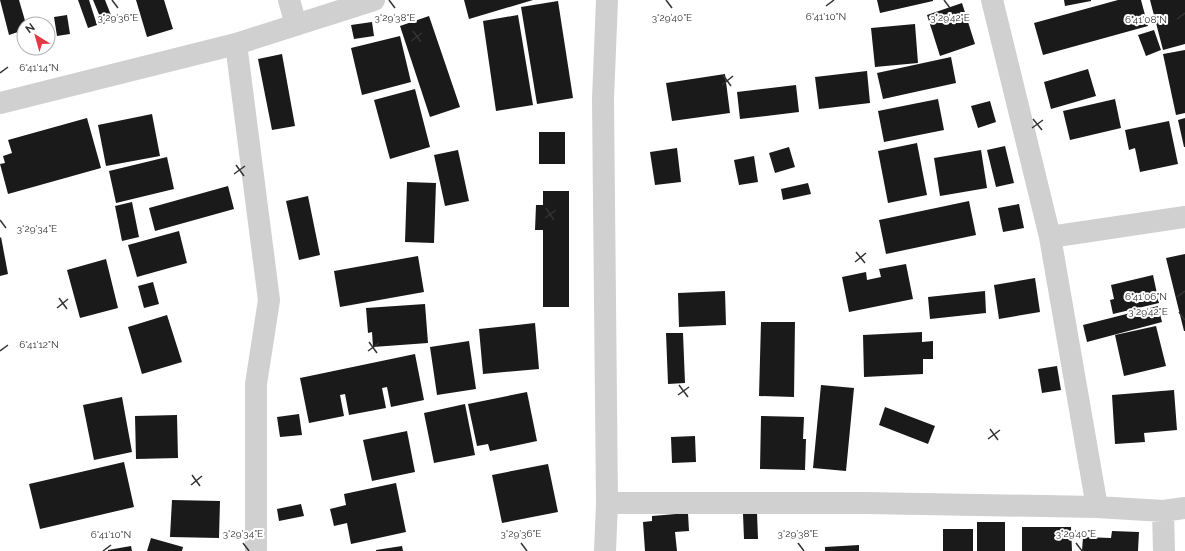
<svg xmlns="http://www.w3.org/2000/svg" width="1185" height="551" font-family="Raleway,sans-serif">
<rect width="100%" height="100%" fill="#fff"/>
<path fill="#1a1a1a" d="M0,0H19L26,24H24V30L9,35Z
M78,0H89L97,25L88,28Z
M93,0H105L113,20L103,24Z
M136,0H164L173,29L147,37Z
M464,0H533L469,19Z
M877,0H933V1L880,13Z
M1064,0H1091V1L1065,6Z
M1118,0H1141L1148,26L1043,55L1034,23Z
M1150,0H1185V44L1163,50Z
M558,1L573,98L537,104L521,7Z
M962,3L975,44L940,56L927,15Z
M67,15L70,34L57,36L54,17Z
M518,15L533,105L496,111L483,21Z
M429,16L460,107L430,117L400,26Z
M372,22L374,36L354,39L351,25Z
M915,24L918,63L875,67L871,28Z
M1154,30L1161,50L1146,56L1138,35Z
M400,36L411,82L362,95L351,48Z
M1185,50V113L1176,115L1163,54Z
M282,54L295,126L272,130L258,59Z
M951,57L956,83L883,99L877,73Z
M1088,69L1096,96L1051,109L1044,82Z
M867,71L870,103L819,109L815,77Z
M725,74L730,113L672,121L666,83Z
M796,85L799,112L740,119L737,92Z
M415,89L430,147L390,159L374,100Z
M938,99L944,130L884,142L878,111Z
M1115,99L1121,128L1070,140L1063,111Z
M990,101L996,122L978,128L971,106Z
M152,114L160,156L106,166L98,125Z
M87,118L101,168L8,194L0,164L5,163L3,156L12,153L8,140Z
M1185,118V147H1184L1178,120Z
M1169,121L1178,164L1140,172L1135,148L1129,150L1125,130Z
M539,132H565V164H539Z
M917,143L927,195L888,203L878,151Z
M1005,146L1014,183L996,187L987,150Z
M789,147L795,167L775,173L769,153Z
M677,148L681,182L655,185L650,152Z
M458,150L469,201L445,206L434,155Z
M981,150L987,188L940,196L934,158Z
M754,156L758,182L739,185L734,160Z
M167,157L174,189L116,203L109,171Z
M407,182L436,183L434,243L405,242Z
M808,183L811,194L783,200L781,189Z
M228,186L234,209L155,231L149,208Z
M543,191H569V307H543V230H535L536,205H543Z
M308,196L320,255L299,260L286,201Z
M969,201L976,235L886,254L879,220Z
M132,202L139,237L122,241L115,206Z
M1019,204L1024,228L1003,232L998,208Z
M179,231L187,263L137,277L128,245Z
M1,237L8,274L0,276V238Z
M1185,254V331H1184L1166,258Z
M418,256L424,292L340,307L334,271Z
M106,259L118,308L80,318L67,270Z
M906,264L913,299L849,312L842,277L866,272L867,280L881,277L879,269Z
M1153,275L1159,303L1113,314L1110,300L1114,299L1111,285Z
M1035,278L1040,312L999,319L994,285Z
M153,282L159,304L144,308L138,286Z
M725,291L726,325L679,327L678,293Z
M985,291L986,313L930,319L928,297Z
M425,304L428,343L373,347L372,332L368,333L366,308Z
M1158,306L1162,322L1087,342L1083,325Z
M167,315L182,362L142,374L128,327Z
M761,322H795L794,397L759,396Z
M535,323L539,369L483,374L479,329Z
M1156,326L1166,366L1124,376L1115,335Z
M922,332V342L933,341V359H923V374L864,377L863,335Z
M666,333H683L685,383L668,384Z
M469,341L476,389L437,395L430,347Z
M415,354L424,400L391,407L387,387L382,388L386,408L349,415L345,394L340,395L344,416L309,423L300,378Z
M1057,366L1061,390L1042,393L1038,369Z
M821,385L854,388L846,471L813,468Z
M1174,390L1177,430L1144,433L1145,442L1115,444L1112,395Z
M527,392L537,441L490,451L488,444L477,446L468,404Z
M122,397L132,452L94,460L83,405Z
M465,404L475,455L434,463L424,413Z
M885,407L935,426L928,444L879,425Z
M299,414L302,435L280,437L277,417Z
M177,415L178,458L136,459L135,416Z
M761,416L804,417L803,439H806L805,470L760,469Z
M407,431L415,472L372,481L363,440Z
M695,436L696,462L672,463L671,437Z
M124,462L134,507L40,529L29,484Z
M548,464L558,512L502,523L492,475Z
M396,483L406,532L351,544L347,523L334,526L330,509L346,505L344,494Z
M172,500L220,501L219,538L170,537Z
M301,504L304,516L279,521L277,509Z
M688,513L689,531L675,532L677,551H645L643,522L652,521V516Z
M757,513L758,539H744L743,514Z
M977,522H1005V551H977Z
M1022,527H1071L1072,551H1022Z
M943,529H973V551H943Z
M1112,531L1139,532L1138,551H1082L1083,537L1111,538Z
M151,538L183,547L182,551H147Z
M859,545V551H825V547Z
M131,546L132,551H108V550Z
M402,546L403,551H376V550Z"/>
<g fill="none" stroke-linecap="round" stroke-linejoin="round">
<path stroke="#d0d0d0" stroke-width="22" d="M289,0L296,25
M992,0L1050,237L1097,507
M236,44L269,300L256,384V551
M0,103L236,44L374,0
M1050,237L1185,217
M607,503H866L1097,507L1163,511L1185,508
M1163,511L1164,551
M605,551L607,503L603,99L607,0"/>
</g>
<path fill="none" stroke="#333" stroke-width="1.5" d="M112,0L118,8M389,0L395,8M666,0L672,8M944,0L950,8M826,6L834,0M1177,19L1185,13M413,31L421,42M411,41L422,33M0,73L8,67M723,75L731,86M722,85L733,76M1033,119L1042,130M1032,128L1043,120M236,165L244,176M234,174L245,166M546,208L554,220M545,218L556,210M0,220L6,228M856,252L865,263M855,262L866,253M1177,297L1185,291M59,298L67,309M57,308L68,299M1179,312L1185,320M369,342L377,353M0,351L8,345M368,351L379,343M679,385L688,397M678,395L689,387M990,429L998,440M988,439L1000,430M192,475L200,486M191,485L202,476M243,543L249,551M521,543L527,551M798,543L804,551M1076,543L1082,551M103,551L111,545"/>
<g font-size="10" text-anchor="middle" fill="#333" stroke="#fff" stroke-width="4" stroke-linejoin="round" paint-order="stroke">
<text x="826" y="20">6°41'10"N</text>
<text x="118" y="21">3°29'36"E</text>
<text x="395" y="21">3°29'38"E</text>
<text x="672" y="21">3°29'40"E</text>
<text x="950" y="21">3°29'42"E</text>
<text x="1146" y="23">6°41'08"N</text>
<text x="39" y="71">6°41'14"N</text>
<text x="37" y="232">3°29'34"E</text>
<text x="1146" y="300">6°41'06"N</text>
<text x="1148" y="315">3°29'42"E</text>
<text x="39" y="348">6°41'12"N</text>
<text x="243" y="537">3°29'34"E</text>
<text x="521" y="537">3°29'36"E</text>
<text x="798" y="537">3°29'38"E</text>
<text x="1076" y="537">3°29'40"E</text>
<text x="111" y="538">6°41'10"N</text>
</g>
<g transform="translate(36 36) rotate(323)"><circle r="19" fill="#ffffff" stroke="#adadad"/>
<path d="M0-3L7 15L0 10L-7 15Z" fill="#e63946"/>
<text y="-6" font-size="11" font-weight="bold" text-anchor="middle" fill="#333333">N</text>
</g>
</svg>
